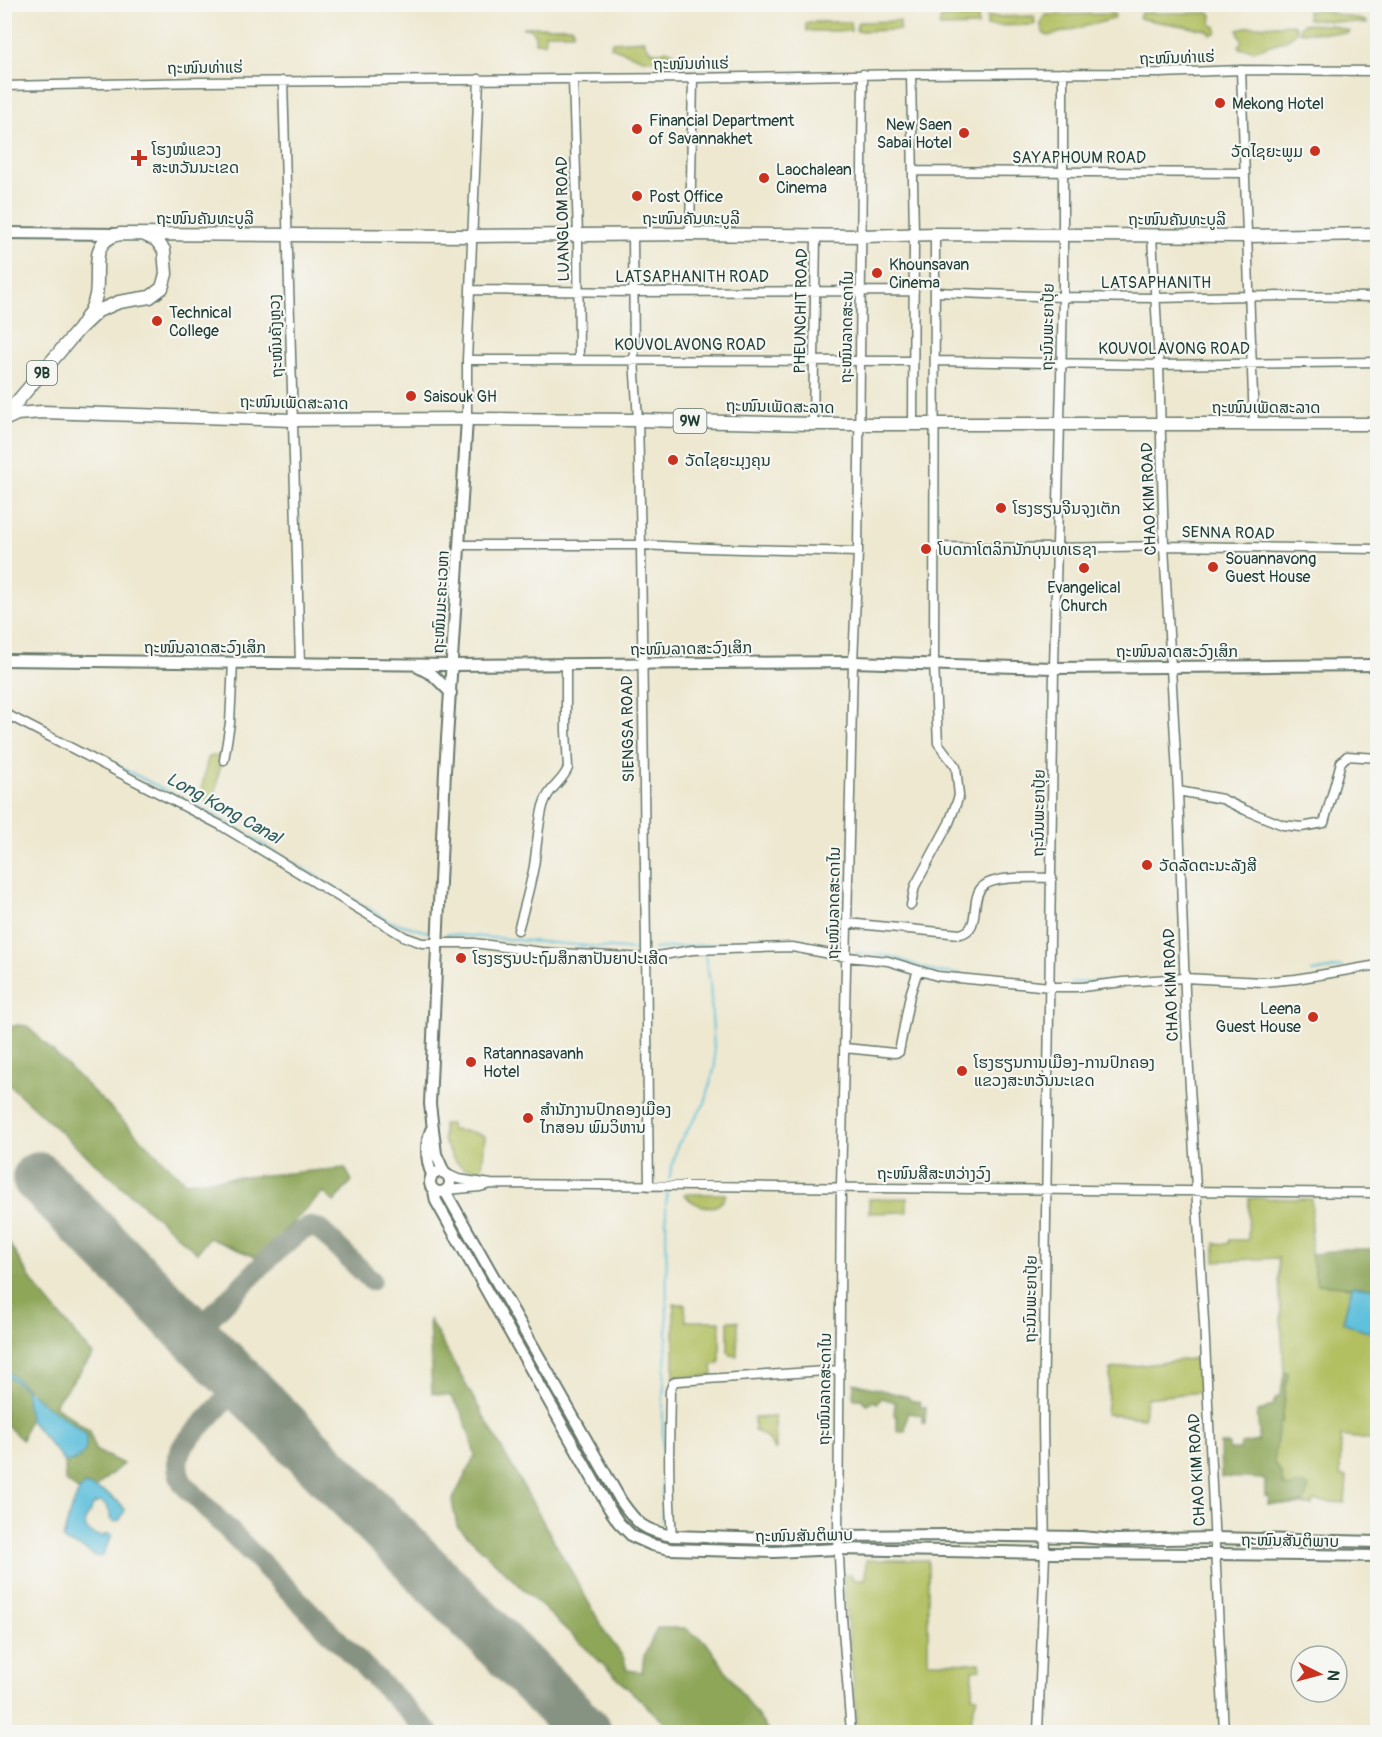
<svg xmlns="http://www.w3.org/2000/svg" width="1382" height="1737" font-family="Pangolin,'Noto Sans Lao',sans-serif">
<rect width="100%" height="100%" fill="#f6f6f2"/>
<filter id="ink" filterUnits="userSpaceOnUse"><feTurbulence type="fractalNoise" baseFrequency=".0167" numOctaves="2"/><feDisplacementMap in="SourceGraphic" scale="12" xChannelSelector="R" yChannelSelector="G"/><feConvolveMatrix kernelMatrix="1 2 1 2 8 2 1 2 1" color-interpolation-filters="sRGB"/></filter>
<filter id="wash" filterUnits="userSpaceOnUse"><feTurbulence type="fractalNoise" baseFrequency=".008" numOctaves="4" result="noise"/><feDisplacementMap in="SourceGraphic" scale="24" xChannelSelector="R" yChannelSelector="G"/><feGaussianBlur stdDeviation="1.35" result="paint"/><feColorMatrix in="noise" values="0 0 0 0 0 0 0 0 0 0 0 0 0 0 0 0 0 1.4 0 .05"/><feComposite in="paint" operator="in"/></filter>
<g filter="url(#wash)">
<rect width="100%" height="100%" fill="#eee8d0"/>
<path fill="#b3c062" stroke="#697e4b" stroke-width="1.5" d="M1307,11H1324L1366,21L1367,24L1308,19Z
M1141,13H1208L1212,15L1211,24L1216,27L1217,30L1216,33L1211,34L1207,30L1142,19L1139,17Z
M1113,14L1115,15L1114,19L1048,36L1044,34C1040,27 1039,21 1045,15Z
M1034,16L1035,24L1033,25L987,26V17Z
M978,17V26L940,27L939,25L941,18Z
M900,21V30L857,31L856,29L858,22Z
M808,22H850L851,31H807L806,24Z
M1292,24L1296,27L1297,31C1289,43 1268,44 1254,51L1249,49H1241L1239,46L1242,40L1239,36L1238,30L1245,27Z
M1303,24L1331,25L1349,31L1348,33L1300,32V27Z
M523,27H573V33H547L545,34V43L535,42V35L529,28H523Z
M644,40C647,52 657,55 667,50L674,52L673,59L646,60L611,47L612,42Z
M213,756L221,757L214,805L200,797L207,762L209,757Z
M443,1124H451V1130L472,1132L485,1136L482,1169L464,1168L454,1160L443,1140Z
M684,1194H726C719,1215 695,1207 684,1194Z
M907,1198V1212L869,1213V1199Z
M1249,1198L1312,1199L1311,1254L1317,1284L1352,1286L1343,1322L1373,1332L1377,1326V1441L1341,1436L1340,1476L1347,1477L1345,1503L1313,1501L1312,1505L1268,1504L1269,1497L1265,1496V1479L1288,1373H1284L1278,1258L1215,1261V1243L1228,1244L1230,1240H1248Z
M674,1304H685L686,1321H720V1361L719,1364L712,1365L713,1376L674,1377Z
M728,1321H738L737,1356L730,1355L728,1352Z
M1198,1358L1201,1392L1146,1398L1144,1418L1106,1414L1111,1369Z
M775,1417L776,1449H774C769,1441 764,1433 754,1431V1418Z
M866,1560H928V1662L980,1663L981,1669L973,1670L972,1696L977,1697L967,1732H858L843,1575H852V1579H865Z"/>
<path fill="#8ea658" stroke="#567246" stroke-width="1.5" d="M18,1025L27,1026L185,1182L345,1168L352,1181L334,1202L323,1192L258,1258L209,1238L197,1253L69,1140L5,1081V1028Z
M4,1235L34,1284L93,1355L54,1405L90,1431L95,1450L123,1464L94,1489L84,1485L79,1491L65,1481V1462L29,1419L22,1440L5,1424Z
M1343,1249H1377V1289L1317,1284L1311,1254L1324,1253Z
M429,1319L607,1635L624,1658L627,1670L642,1672L644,1656L657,1628H685L706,1642L769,1732H674L457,1526L452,1501L475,1456L469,1433L461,1411L450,1396L432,1393Z
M1284,1373H1288L1282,1423H1279L1274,1463L1282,1475L1283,1485L1291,1488C1297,1484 1302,1483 1309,1487L1303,1504H1268L1269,1497L1265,1496V1479H1263L1221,1477L1220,1444H1229V1450H1240L1241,1444L1258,1441L1259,1432L1257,1413L1273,1405L1275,1399L1281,1394Z
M854,1383L908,1397L910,1400L919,1402L921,1407H926L925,1423H922V1415L908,1413L905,1431H897V1417L894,1415L895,1402L882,1398L877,1403L873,1401L866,1404L861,1399H854L853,1396Z"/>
<path fill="#5ec0dc" stroke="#3e7e88" stroke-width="1.5" d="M1352,1286L1377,1289V1315L1375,1316L1373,1332L1364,1331L1343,1322Z
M4,1368L41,1402L76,1426L87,1435L85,1451L76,1460L65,1462L29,1419L25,1389L5,1374Z
M84,1485C98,1488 117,1497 125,1510L120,1520L114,1522L110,1519C111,1512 107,1506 101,1502L94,1504L85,1521L86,1529C94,1535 100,1538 108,1534L112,1535L103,1555L100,1557C92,1556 89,1551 82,1548C75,1544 69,1546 63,1539L70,1512L79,1491Z"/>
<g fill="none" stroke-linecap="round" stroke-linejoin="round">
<path stroke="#5ec0dc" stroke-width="2" d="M4,708L218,817L389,921L428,932
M446,934L635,950
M654,949L777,939L834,950
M856,953L889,956L936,972L961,974
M1312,972L1342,967
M1193,974L1199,975
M1072,983L1099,981
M669,1179L677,1146L705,1103L715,1066L710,983L705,956
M662,1520L663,1399L667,1335L666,1205L667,1193"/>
<path stroke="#869282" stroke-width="21" d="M193,1335L276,1251L301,1231L309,1227L319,1229L371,1280
M241,1383L184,1444C175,1457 176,1470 183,1484L429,1732"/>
<path stroke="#869282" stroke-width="52" d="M38,1178L586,1732"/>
</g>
</g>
<g filter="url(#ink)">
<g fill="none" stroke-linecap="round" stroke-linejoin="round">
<defs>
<path id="minor" d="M1241,70L1254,424
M911,74L914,234L913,424
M573,79L578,235L579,359
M283,81L300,663
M4,86L201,82L693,78L911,74L1160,73L1241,70L1378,71
M913,171L1245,173
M690,234L693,78
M633,235L634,359L638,420L641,545L649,1186
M1152,236L1159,365L1164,546L1178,791L1186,1020L1204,1321L1224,1732
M470,290L632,292L914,291
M935,292L1063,297L1156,298L1249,296L1378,297
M467,360L913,361
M935,361L1159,365L1378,362
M467,419V360L479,79
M813,424L816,236
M459,545H641L707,548L858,552
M934,547L1057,548L1164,546L1378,549
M4,713L220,825L405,937L422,943H474L542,952L646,958L692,950L792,947L847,957L888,961L937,976L1050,987H1082L1123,982L1184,978L1263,982L1296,979L1378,965
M224,760L230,723L233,662
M1178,791L1222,799L1245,810L1283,825L1301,827L1324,823L1341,762L1347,756L1378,758
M911,905L915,886L949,823L959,796L956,767L938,743L934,663L935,234
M847,923L960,934C982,930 969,901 982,887C994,875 1035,878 1052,878
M518,930C524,909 530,887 534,866C537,846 538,826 543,806C548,788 562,783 568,768L566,730V665
M845,1048L894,1053L899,1052L910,995L918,970
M447,1174L458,1179L491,1184L1378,1193
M447,1190L480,1187L491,1184
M672,1536C668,1488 669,1440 670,1391L673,1383L677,1381L840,1370
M851,1732L842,1617L838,1536L841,1187L853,662L858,552L863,74
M1038,1732L1045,1553L1043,1422L1054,668L1063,297V73"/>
<path id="tertiary" d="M4,233L118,234
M4,660L452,665L853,662L1054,668L1378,665
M418,667L433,675L451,693
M431,1130C425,1145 426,1160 432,1175
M430 1182a10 10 0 1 1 20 0a10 10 0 1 1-20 0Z
M444,1172L436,1154L430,1104L445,771L467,419
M434,1191L436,1201L445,1217L609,1508L619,1523L632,1536L652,1545L670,1549L774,1552L838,1549L1045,1553L1215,1554L1378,1556
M445,1191L621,1501C637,1524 643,1530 672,1536L774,1539L838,1536L947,1535L1081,1537L1116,1540L1214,1538L1378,1542"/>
<path id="primary" d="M79,329C86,318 94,308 96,295C100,271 88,240 120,234L472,236L690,234L862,236L935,234L1247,236L1378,234
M4,417L79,329L98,311L119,302L150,297L162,288L166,274L164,250L156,240L145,235
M4,420L17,414L42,412L292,420L467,419L638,420L813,424H1378"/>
</defs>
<use href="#minor" stroke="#67796b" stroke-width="11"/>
<use href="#tertiary" stroke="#67796b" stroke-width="14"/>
<use href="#primary" stroke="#67796b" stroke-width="15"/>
<use href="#minor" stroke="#fff" stroke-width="8"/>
<use href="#tertiary" stroke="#fff" stroke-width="10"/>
<use href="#primary" stroke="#fff" stroke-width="12"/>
</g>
</g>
<g fill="#c8321e" stroke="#f6f6f2" stroke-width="2">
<circle cx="1220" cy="103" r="6"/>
<circle cx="637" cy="129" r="6"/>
<circle cx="964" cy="133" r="6"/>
<circle cx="1315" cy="151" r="6"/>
<path d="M136 149h6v6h6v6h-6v6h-6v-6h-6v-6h6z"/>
<circle cx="764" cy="178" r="6"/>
<circle cx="637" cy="196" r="6"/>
<circle cx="877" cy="273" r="6"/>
<circle cx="157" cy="321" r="6"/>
<circle cx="411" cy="396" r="6"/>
<circle cx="673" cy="460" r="6"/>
<circle cx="1001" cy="508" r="6"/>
<circle cx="926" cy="549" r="6"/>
<circle cx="1213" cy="567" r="6"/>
<circle cx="1084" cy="568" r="6"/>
<circle cx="1147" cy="865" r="6"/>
<circle cx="461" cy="958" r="6"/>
<circle cx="1313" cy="1017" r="6"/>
<circle cx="471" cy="1062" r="6"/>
<circle cx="962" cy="1071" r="6"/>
<circle cx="528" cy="1118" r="6"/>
</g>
<g text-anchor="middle" stroke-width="4.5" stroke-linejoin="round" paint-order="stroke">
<g fill="#f6f6f2" stroke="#60746d" stroke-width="1.5">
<rect x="27" y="361" width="30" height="24" rx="4.5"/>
<rect x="673.5" y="409" width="33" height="24" rx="4.5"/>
</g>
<g font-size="15" font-weight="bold" fill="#1f3d34">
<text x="42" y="378">9B</text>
<text x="690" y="426">9W</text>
</g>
<g font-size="16" fill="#1f3d34" stroke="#f6f6f2">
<text transform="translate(1177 57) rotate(-2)" y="6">ຖະໜົນທ່າແຮ່</text>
<text transform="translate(691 63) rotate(-1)" y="6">ຖະໜົນທ່າແຮ່</text>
<text transform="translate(205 67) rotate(-1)" y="6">ຖະໜົນທ່າແຮ່</text>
<text x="1079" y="163">SAYAPHOUM ROAD</text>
<text x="205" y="224">ຖະໜົນຄັນທະບູລີ</text>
<text x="691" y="224">ຖະໜົນຄັນທະບູລີ</text>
<text transform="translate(562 219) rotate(-91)" y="6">LUANGLOM ROAD</text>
<text x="1177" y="225">ຖະໜົນຄັນທະບູລີ</text>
<text x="692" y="282">LATSAPHANITH ROAD</text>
<text x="1156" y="288">LATSAPHANITH</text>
<text transform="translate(800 311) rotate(-89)" y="6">PHEUNCHIT ROAD</text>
<text transform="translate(846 327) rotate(-89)" y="6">ຖະໜົນລາດສະດາໄນ</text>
<text transform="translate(1047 327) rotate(-89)" y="6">ຖະນົນພະຍາປຸ້ຍ</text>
<text transform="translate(275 336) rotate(-92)" y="6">ຖະໜົນຄັງຫຼວງ</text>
<text x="690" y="350">KOUVOLAVONG ROAD</text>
<text x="1174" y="354">KOUVOLAVONG ROAD</text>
<text transform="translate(294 402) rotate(1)" y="6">ຖະໜົນເພັດສະລາດ</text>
<text transform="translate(780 406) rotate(1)" y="6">ຖະໜົນເພັດສະລາດ</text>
<text x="1266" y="413">ຖະໜົນເພັດສະລາດ</text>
<text transform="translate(1148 499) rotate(-92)" y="6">CHAO KIM ROAD</text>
<text transform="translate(1228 532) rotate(1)" y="6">SENNA ROAD</text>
<text transform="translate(440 602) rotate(-87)" y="6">ຖະໜົນມະຄະເວຫາ</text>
<text x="205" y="653">ຖະໜົນລາດສະວົງເສິກ</text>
<text transform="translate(691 648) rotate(-1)" y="6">ຖະໜົນລາດສະວົງເສິກ</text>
<text x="1177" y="657">ຖະໜົນລາດສະວົງເສິກ</text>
<text transform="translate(627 729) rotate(-91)" y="6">SIENGSA ROAD</text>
<text transform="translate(1038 813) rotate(-89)" y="6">ຖະນົນພະຍາປຸ້ຍ</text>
<text transform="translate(833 903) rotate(-89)" y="6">ຖະໜົນລາດສະດາໄນ</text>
<text transform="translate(1170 985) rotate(-92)" y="6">CHAO KIM ROAD</text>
<text x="934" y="1179">ຖະໜົນສີສະຫວ່າງວົງ</text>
<text transform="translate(1030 1299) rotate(-89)" y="6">ຖະນົນພະຍາປຸ້ຍ</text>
<text transform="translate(824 1389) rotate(-89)" y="6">ຖະໜົນລາດສະດາໄນ</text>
<text transform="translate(1196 1470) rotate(-93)" y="6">CHAO KIM ROAD</text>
<text transform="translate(804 1535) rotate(-1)" y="6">ຖະໜົນສັນຕິພາບ</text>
<text transform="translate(1290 1540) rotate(1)" y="6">ຖະໜົນສັນຕິພາບ</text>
</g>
<g font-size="16" fill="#1f3d34" stroke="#f6f6f2" text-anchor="start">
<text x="1232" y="109">Mekong Hotel</text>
<text x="649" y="126">Financial Department<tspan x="649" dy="18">of Savannakhet</tspan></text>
<text x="952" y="130" text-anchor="end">New Saen<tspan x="952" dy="18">Sabai Hotel</tspan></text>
<text x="152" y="155">ໂຮງໝໍແຂວງ<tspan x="152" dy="18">ສະຫວັນນະເຂດ</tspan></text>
<text x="1303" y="157" text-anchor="end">ວັດໄຊຍະພູມ</text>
<text x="776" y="175">Laochalean<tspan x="776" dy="18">Cinema</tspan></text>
<text x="649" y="202">Post Office</text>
<text x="889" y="270">Khounsavan<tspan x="889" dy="18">Cinema</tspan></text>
<text x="169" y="318">Technical<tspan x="169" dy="18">College</tspan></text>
<text x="423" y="402">Saisouk GH</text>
<text x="685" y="466">ວັດໄຊຍະມຸງຄຸນ</text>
<text x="1013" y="514">ໂຮງຮຽນຈີນຈຸງເຕັກ</text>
<text x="938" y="555">ໂບດກາໂຕລິກນັກບຸນເທເຣຊາ</text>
<text x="1225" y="564">Souannavong<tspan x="1225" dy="18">Guest House</tspan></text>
<text x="1084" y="593" text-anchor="middle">Evangelical<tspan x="1084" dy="18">Church</tspan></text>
<text x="1159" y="871">ວັດລັດຕະນະລັງສີ</text>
<text x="473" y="964">ໂຮງຮຽນປະຖົມສຶກສາປັນຍາປະເສີດ</text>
<text x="1301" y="1014" text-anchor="end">Leena<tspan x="1301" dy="18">Guest House</tspan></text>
<text x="483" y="1059">Ratannasavanh<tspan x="483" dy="18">Hotel</tspan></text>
<text x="974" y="1068">ໂຮງຮຽນການເມືອງ-ການປົກຄອງ<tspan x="974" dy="18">ແຂວງສະຫວັນນະເຂດ</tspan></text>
<text x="540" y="1115">ສຳນັກງານປົກຄອງເມືອງ<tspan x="540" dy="18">ໄກສອນ ພົມວິຫານ</tspan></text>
</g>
<g font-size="18" font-style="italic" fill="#2f5e5e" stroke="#f6f6f2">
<text transform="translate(224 808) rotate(29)" y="6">Long Kong Canal</text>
</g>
</g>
<rect width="1382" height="1737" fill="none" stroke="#f6f6f2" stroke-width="24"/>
<g transform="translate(1319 1674) rotate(96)"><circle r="28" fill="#f6f6f2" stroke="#a0aca6" stroke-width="1.5"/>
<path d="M0-4.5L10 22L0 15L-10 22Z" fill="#c8321e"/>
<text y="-9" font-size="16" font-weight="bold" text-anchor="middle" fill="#1f3d34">N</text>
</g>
</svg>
